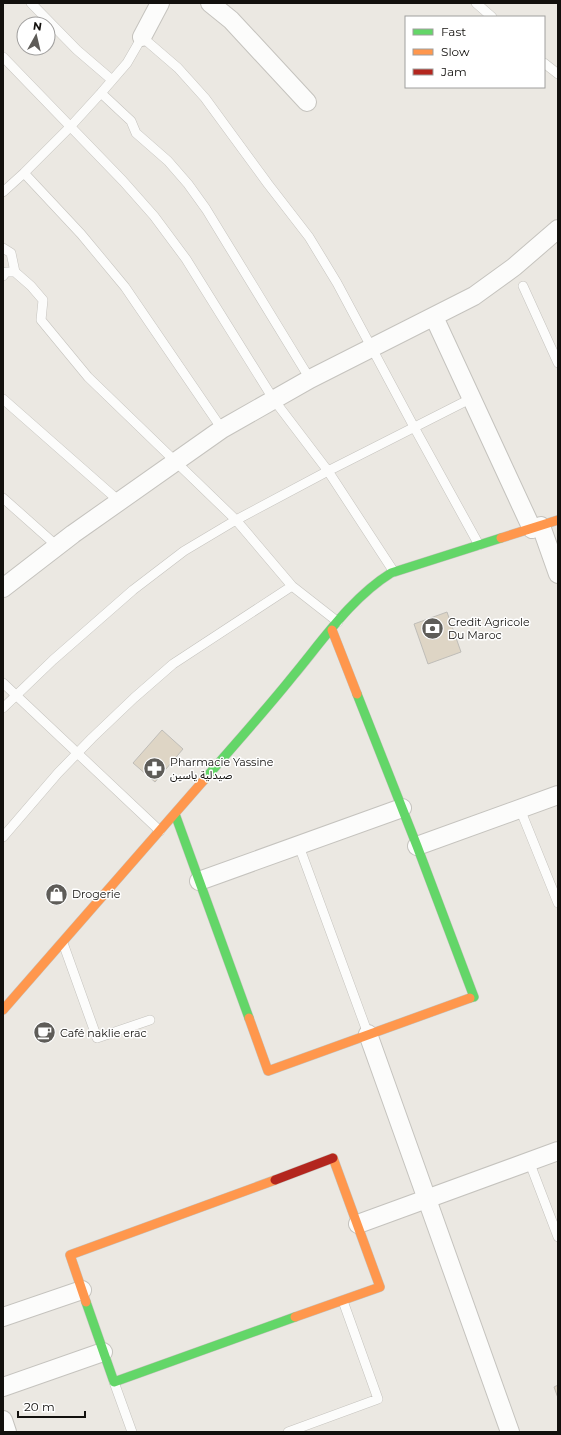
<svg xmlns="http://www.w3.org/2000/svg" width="561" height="1435" font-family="Montserrat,'Noto Sans Arabic',sans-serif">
<rect width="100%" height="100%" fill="#ebe8e2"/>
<path fill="#ded5c5" stroke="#bfbdb8" d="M447,612L461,652L428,664L414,624Z
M162,730L183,749L155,782L133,763Z
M558,1385V1398L554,1387Z"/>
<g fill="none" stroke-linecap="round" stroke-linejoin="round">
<defs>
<path id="lane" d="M31,3L77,50L112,80
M476,3L492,17
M3,57L123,181L154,216L186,259L274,400L328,471L394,572
M544,63L558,74
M101,93L131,121L136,133L168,161L188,184L206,209L310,379
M24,173L81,234L125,287L222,429
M3,192L24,173L70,127L101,93L127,63L142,37L178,68L205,98L268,184L309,237L337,283L414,427L479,545
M3,248L11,253L15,272
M3,276L6,272H15L31,286L43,300L41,320L88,377L236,520L292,586
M523,286L558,363
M3,399L119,501
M3,498L57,546
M3,683L160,831
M3,708L53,660L133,590L184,551L236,520L328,471L472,398
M520,809L558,903
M3,837L58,773L92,738L134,698L173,664L292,586L338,622
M299,846L368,1034
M63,943L97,1038L150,1020
M529,1161L558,1237
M114,1382L132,1432
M288,1432L378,1399L343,1301"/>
<path id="street" d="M210,3L231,20L307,102
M142,37L160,3
M434,317L532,529
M541,526L558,574
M3,588L73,534L222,429L310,379L474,296L514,267L558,229
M417,846L558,795
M199,881L402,808
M368,1034L510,1432
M358,1224L558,1151
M3,1317L82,1290
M3,1387L103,1352
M3,1420L7,1432"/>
<path id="fast" d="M357,694L417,846L474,997L470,998
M204,780C234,745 265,711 293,676C323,640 351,598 391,573L501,538
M175,814L249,1018
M86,1302L114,1382L295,1317"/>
<path id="slow" d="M501,538L558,520
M332,630L357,694
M3,1010L204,780
M249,1018L268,1071L470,998
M86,1302L70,1255L275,1180
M295,1317L380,1287L333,1158"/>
<path id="jam" d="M275,1180L333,1158"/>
</defs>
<use href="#lane" stroke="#c5c3be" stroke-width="10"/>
<use href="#street" stroke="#c5c3be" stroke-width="20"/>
<use href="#fast" stroke="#c5c3be" stroke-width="10"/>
<use href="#slow" stroke="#c5c3be" stroke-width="10"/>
<use href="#jam" stroke="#c5c3be" stroke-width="10"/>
<use href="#lane" stroke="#fcfcfb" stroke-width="9"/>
<use href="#street" stroke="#fcfcfb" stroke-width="18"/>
<use href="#fast" stroke="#63d668" stroke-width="9"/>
<use href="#slow" stroke="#ff974d" stroke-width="9"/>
<use href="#jam" stroke="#b3261e" stroke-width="9"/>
</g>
<defs>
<symbol id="bank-disc" viewBox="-11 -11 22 22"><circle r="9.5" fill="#5e5c58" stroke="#fff"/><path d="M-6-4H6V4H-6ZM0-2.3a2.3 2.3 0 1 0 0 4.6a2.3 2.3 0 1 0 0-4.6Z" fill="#fff"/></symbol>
<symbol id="pharmacy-disc" viewBox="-11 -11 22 22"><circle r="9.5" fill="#5e5c58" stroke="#fff"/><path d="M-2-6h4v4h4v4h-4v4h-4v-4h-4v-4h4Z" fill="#fff"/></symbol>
<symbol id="shop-disc" viewBox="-11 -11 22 22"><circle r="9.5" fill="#5e5c58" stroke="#fff"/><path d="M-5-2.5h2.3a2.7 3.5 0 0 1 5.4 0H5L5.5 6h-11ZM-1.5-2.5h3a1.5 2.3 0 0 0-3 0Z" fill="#fff"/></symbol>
<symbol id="cafe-disc" viewBox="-11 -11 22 22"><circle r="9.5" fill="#5e5c58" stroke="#fff"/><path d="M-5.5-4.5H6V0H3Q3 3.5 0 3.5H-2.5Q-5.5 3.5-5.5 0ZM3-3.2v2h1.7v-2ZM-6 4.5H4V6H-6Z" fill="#fff"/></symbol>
</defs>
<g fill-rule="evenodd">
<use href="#bank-disc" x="420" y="616" width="25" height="25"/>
<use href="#pharmacy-disc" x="142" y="756" width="25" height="25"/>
<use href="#shop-disc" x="44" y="882" width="25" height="25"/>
<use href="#cafe-disc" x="32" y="1020" width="25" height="25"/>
</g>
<g text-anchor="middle" stroke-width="3" stroke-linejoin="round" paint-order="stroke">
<g font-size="11" fill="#12100d" stroke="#fff" text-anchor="start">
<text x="448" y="626">Credit Agricole<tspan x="448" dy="13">Du Maroc</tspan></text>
<text x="170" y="766">Pharmacie Yassine<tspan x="170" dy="13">صيدلية ياسين</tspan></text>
<text x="72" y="898">Drogerie</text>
<text x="60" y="1037">Café naklie erac</text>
</g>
</g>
<rect width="561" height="1435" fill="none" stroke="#12100d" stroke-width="8"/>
<rect x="405" y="16" width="140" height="72" fill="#ffffff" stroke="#a09f9e"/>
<rect x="413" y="29" width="20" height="6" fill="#63d668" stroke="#a09f9e"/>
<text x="441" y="36" font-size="12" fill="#12100d">Fast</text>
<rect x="413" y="49" width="20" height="6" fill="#ff974d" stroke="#a09f9e"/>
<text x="441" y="56" font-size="12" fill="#12100d">Slow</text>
<rect x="413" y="69" width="20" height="6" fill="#b3261e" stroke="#a09f9e"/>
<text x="441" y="76" font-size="12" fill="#12100d">Jam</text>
<g transform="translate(36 36) rotate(8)"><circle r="19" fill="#ffffff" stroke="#a09f9e"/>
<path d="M0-3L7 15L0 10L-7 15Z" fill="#5e5c58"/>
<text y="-6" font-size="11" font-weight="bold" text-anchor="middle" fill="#12100d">N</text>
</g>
<path d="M18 1411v6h67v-6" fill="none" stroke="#12100d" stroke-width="2"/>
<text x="24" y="1411" font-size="12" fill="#12100d" stroke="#ffffff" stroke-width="3" paint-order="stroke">20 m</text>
</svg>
